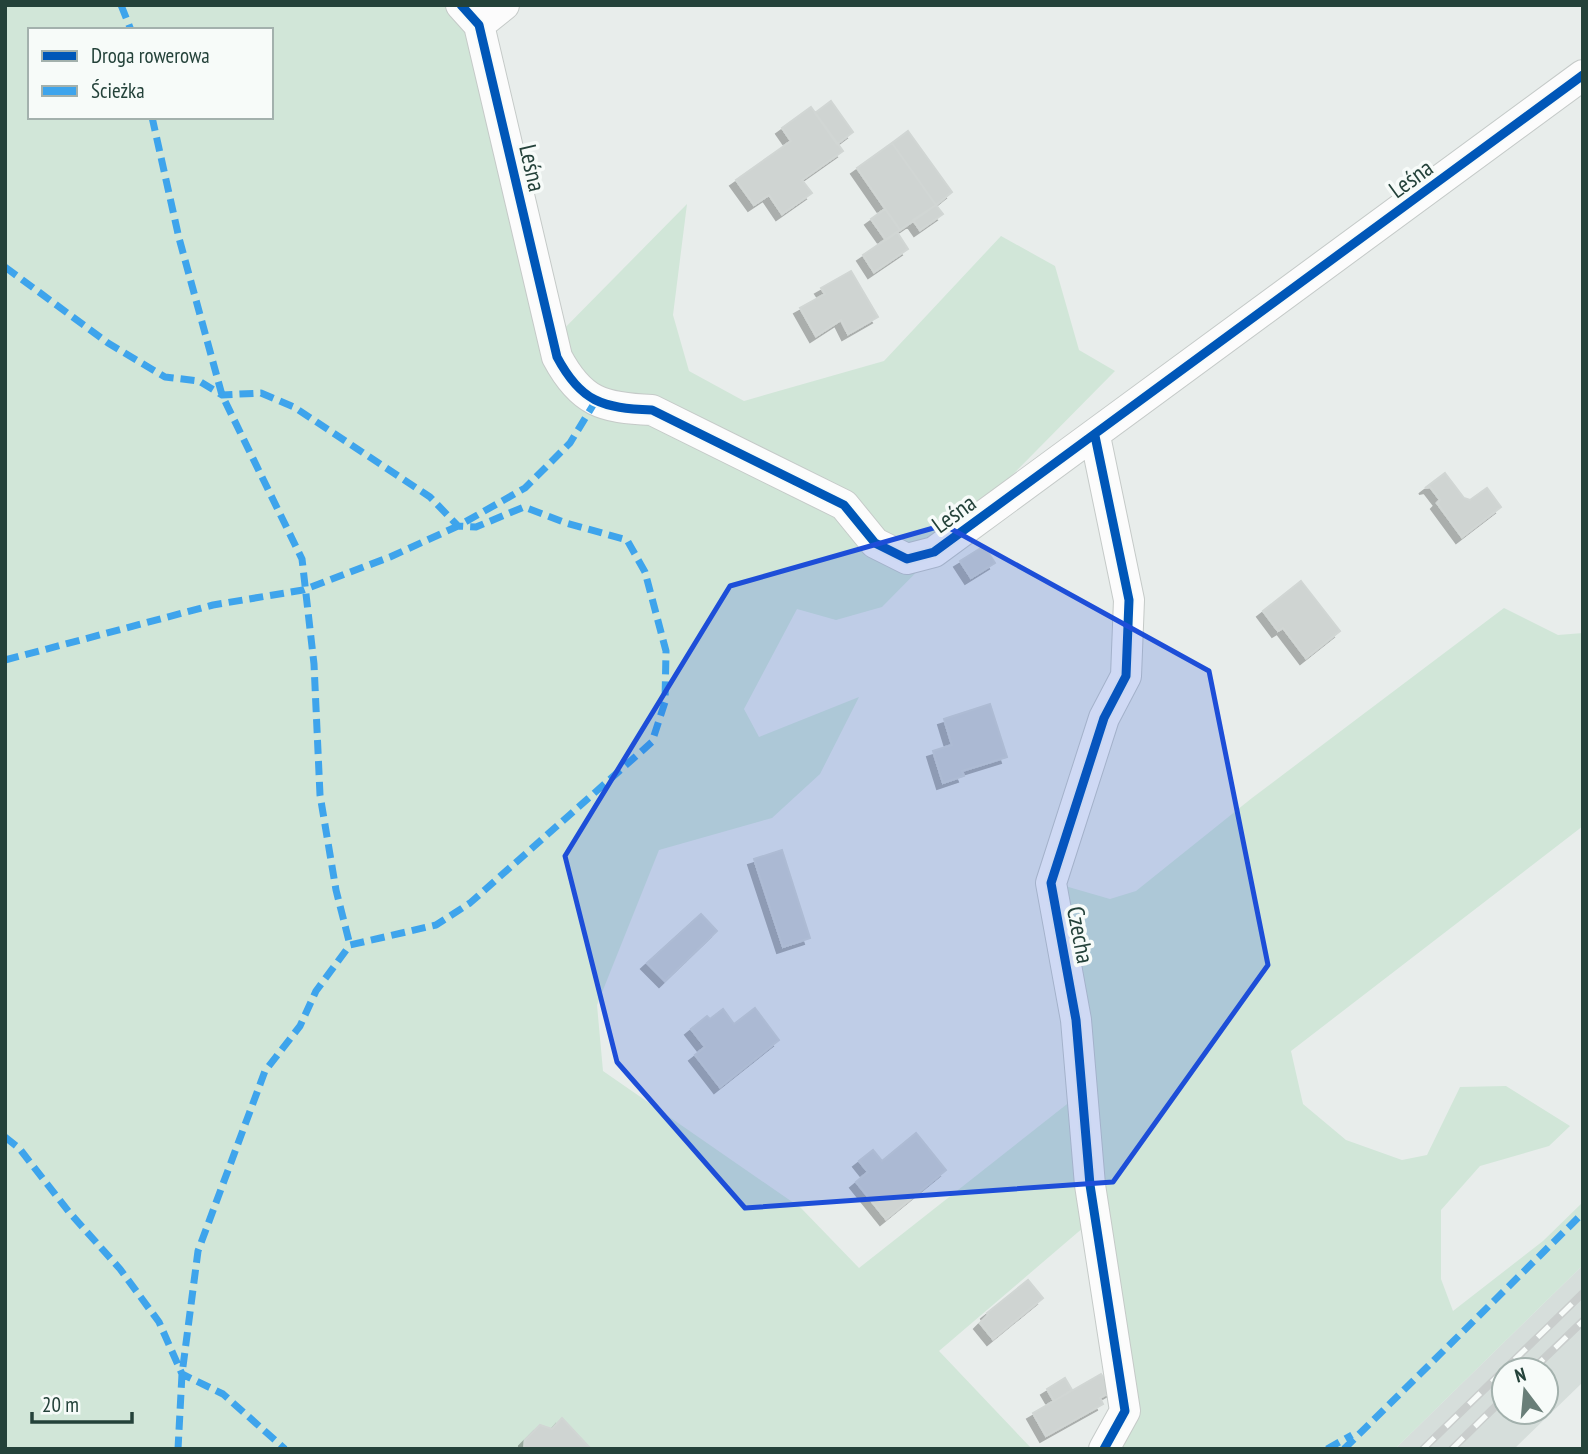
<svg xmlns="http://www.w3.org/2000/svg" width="1588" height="1454" font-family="'PT Sans Narrow',sans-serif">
<defs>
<filter id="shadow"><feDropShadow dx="-6" dy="6" stdDeviation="0" flood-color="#0004"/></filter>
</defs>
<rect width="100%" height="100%" fill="#e8edeb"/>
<path fill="#d6dedb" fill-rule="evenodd" d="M1583,1265V1382L1514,1449H1395ZM1504,1370H1546V1412H1504Z"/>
<path fill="#d1e6d8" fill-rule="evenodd" d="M5,5H445L471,32L548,345L687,204L673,315L689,371L744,401L884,361L1001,236L1055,266L1079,350L1115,371L882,607L836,620L797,609L744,709L759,737L859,697L820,774L772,818L659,850L597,1005L603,1071L801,1208L859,1268L1076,1097L1065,886L1110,899L1136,891L1252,798L1504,608L1558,635L1583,633V826L1291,1051L1303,1104L1346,1140L1402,1160L1427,1155L1460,1087L1506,1086L1570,1126L1549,1146L1480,1166L1441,1210V1279L1453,1311L1543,1241L1583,1202V1265L1395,1449H1095L1117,1410L1084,1227L939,1351L1032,1449H5ZM30,30H271V117H30Z"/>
<path fill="#cfd4d2" stroke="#d1d6d4" stroke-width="2" filter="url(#shadow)" d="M831,101L853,132L837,144L815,113Z
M811,107L843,151L802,180L812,193L782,214L769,195L754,205L736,180L791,141L782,128Z
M908,131L952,192L936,205L892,143Z
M892,143L936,205L900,230L857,168Z
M936,205L943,214L920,230L913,220Z
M885,209L900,230L886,240L871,219Z
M897,232L908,249L874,272L863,255Z
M851,271L878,317L848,334L841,320L816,336L800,308L825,294L821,288Z
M1445,473L1464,498L1470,500L1487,488L1501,507L1462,537L1437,503L1440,500L1430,487L1425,488Z
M984,546L995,563L971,578L960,561Z
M1301,581L1340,631L1306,658L1283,628L1278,631L1263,611Z
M990,704L1007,757L962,771L964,776L943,783L933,751L952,745L944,719Z
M782,850L810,938L783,947L754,859Z
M701,914L717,931L665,981L647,963Z
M755,1008L779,1040L720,1087L695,1055L705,1047L691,1029L707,1016L710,1019L723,1009L734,1024Z
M916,1133L946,1170L886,1219L856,1182L868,1172L859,1161L873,1150L882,1161Z
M1028,1280L1043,1298L993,1339L980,1323L988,1315L987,1313Z
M1101,1374L1112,1391L1100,1398L1103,1404L1046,1436L1033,1413Z
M1065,1378L1072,1390L1054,1401L1047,1389Z
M562,1418L591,1449H524L525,1440L540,1425L552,1429Z"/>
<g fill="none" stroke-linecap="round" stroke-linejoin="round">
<defs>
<path id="street" d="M461,5L479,25L557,357C581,402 602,408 652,410L844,505L875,543L907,559L934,552L1583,75
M479,25L504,5
M1095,436L1129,600L1126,676L1104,718L1051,883L1076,1020L1090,1185L1125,1411L1104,1449"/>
</defs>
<use href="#street" stroke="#c5cac8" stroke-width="32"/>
<use href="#street" stroke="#fcfcfc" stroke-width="30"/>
<defs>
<path id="rail" d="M1532,1370L1583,1321
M1423,1449L1583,1293
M1452,1449L1504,1398"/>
</defs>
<use href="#rail" stroke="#c9cdcc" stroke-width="8"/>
<use href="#rail" stroke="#f7fbf9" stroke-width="5" stroke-dasharray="16" stroke-linecap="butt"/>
<path stroke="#3ea4ec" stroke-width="7" stroke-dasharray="14 7" stroke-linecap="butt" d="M121,5L131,30
M152,117L179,238L222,395L302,559L314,664L320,795L336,890L350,945
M5,267L108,343L165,377L199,381L222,395L261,393L294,407L430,497L458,526L476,527L524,507L566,523L627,540L645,572L666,651L665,702L652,742L470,903L436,925L350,945L316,991L300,1026L265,1071L198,1251L182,1374L178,1449
M5,660L213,605L303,590L390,557L458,526L525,488L570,443L595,402
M5,1137L19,1148L69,1212L120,1269L159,1322L182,1374L223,1394L285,1449
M1327,1449L1352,1435
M1344,1449L1583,1213"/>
<defs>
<path id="cycleway" d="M461,5L479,25L557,357C581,402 602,408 652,410L844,505L875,543L907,559L934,552L1583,75
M1095,436L1129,600L1126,676L1104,718L1051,883L1076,1020L1090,1185L1125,1411L1104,1449"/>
</defs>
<use href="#cycleway" stroke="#f7fbf9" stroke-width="13"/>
<use href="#cycleway" stroke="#0057b8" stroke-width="9"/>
</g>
<path fill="#1d4ed8" fill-opacity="0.2" stroke="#1d4ed8" stroke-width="5" stroke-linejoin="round" d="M944,525L1209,671L1268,965L1113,1182L745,1208L617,1062L565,856L730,586Z"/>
<g text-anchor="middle" stroke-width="7" stroke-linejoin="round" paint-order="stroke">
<g font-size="24" fill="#24423a" stroke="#f7fbf9">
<text transform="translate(532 168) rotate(77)" y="8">Leśna</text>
<text transform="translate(1411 179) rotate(-36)" y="8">Leśna</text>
<text transform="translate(954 514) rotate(-36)" y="8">Leśna</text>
<text transform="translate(1080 935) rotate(79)" y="8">Czecha</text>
</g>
</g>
<rect width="1588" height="1454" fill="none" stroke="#24423a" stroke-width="14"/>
<rect x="28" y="28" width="245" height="91" fill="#f7fbf9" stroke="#a3b1ad" stroke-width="2"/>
<rect x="42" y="51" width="35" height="10" fill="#0057b8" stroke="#a3b1ad" stroke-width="2"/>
<text x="91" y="63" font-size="21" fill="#24423a">Droga rowerowa</text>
<rect x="42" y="86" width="35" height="10" fill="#3ea4ec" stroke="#a3b1ad" stroke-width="2"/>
<text x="91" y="98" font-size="21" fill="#24423a">Ścieżka</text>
<g transform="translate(1525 1391) rotate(344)"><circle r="33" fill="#f7fbf9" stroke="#a3b1ad" stroke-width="2"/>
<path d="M0-5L12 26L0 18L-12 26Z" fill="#697e78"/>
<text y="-10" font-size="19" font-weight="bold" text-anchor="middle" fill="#24423a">N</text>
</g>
<path d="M32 1412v10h100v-10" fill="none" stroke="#24423a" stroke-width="3.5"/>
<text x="42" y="1412" font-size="21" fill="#24423a" stroke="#f7fbf9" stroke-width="5" paint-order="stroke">20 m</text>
</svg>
